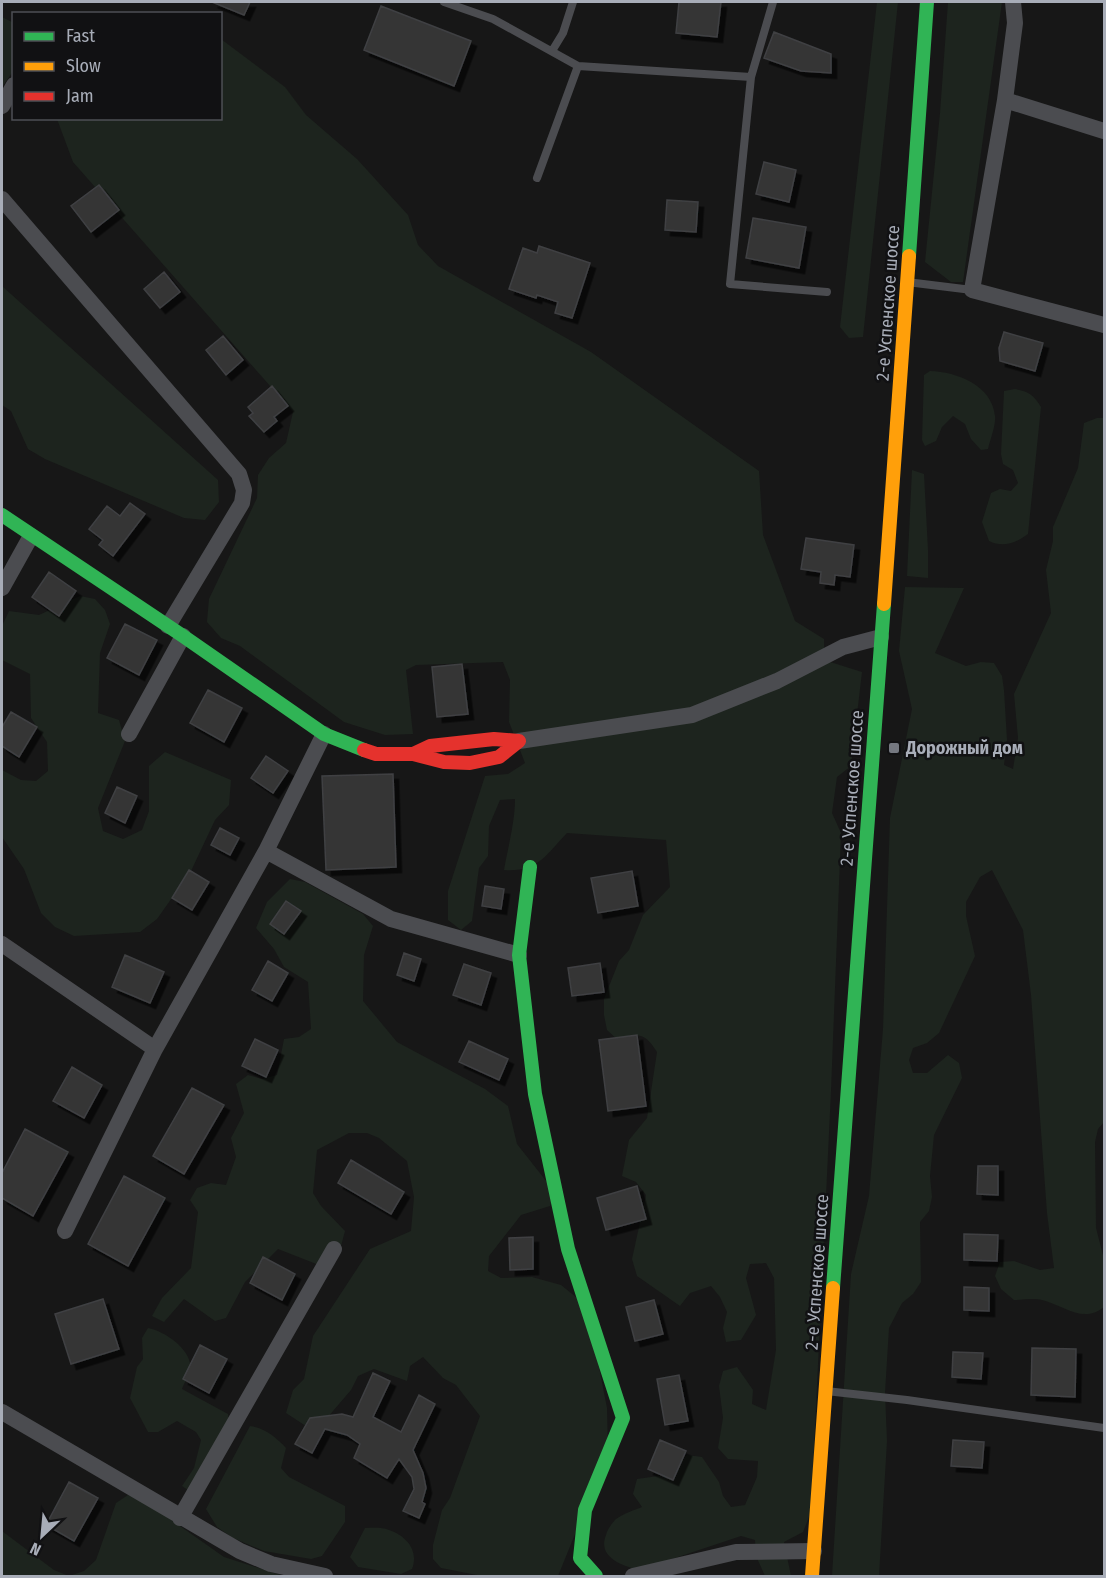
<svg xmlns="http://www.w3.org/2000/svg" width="1106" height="1578" font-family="'Fira Sans Condensed',sans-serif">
<defs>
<filter id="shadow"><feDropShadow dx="5.5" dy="5.5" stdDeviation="0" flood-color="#0009"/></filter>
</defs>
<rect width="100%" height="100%" fill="#171717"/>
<path fill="#1d241e" d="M877,2H898L863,337L849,338L840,327Z
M948,2H1002L963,282H951L925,262L940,113Z
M2,17L14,23L12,73L2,87Z
M221,39L285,87L306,115L357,159L408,215L418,245L438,266L591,352L759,471L763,535L795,621L824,639V660L862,672L851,766L837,777L832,813L841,833L831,1091L811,1512L803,1532L784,1542L791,1576H765L756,1556L755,1540L741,1536L639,1570C622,1566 597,1557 606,1535C607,1530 612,1523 616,1519C623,1514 634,1510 642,1507L633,1494L637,1479L665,1475L687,1455L702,1457L719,1482L723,1496L731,1507L745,1505L757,1477L758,1461L728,1459L718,1448L723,1418L719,1386L723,1371L737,1367L753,1390L752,1404L766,1410L776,1350L774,1278L766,1263L750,1264L746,1278L756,1315L741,1340L726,1342L723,1328L727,1312L720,1297L711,1286L690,1293L680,1306L637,1276L632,1259L646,1195L636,1182L622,1176L629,1140L647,1118L657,1052C645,1033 639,1032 619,1041L607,1030L604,1015V999L619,961L629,950L643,915L670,887L666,840L567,833C545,856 538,872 504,870C508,847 515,822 515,799L500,800L489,826L488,856L479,868L472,921L461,930L448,920V891L485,776L508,774L525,763L509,722L510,680L503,662L416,665L406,670L413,734L385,735L344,722L240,646L221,638L207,622L209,599L257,498L258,475L269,458L286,443L293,412L73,162L57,119L220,118Z
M2,286L218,480L219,502L205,520L184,518L45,459L28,449L11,411L2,405Z
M930,371C957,372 992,385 995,416C996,426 990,440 988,449L981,450L971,439L965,424L953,416L942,427L936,441L925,446L922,440L924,375Z
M1015,389C1028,391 1034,395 1041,407L1028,534C1016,543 1003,548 989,541L982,522L991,493L1000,489L1011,491L1018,483L1013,470L1003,464L1001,454L1004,391Z
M1097,418H1104V1122L1098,1129L1095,1142L1096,1228L1104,1259V1307C1083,1324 1065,1306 1042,1300C1034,1298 1023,1300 1014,1300L1001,1289L995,1276L1000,1262L1014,1261L1040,1270L1054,1268L1047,1213L1031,995L1023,930L992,870L980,877L966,902V916L975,956L939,1033L927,1043L913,1048L909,1060L913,1073H927L948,1055L959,1063L962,1078L934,1135L930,1176L932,1197L929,1211L920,1222L921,1282L913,1294L902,1303L889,1328L885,1393L887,1441L879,1576H832L851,1274L869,1196L883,1029L890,818L912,709L899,651L905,587L964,588L935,653L966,666L981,662L994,663L1002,676L1004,690L1007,740L1004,765L1013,769L1018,738L1014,694L1051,613L1046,570L1053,541V527L1078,468L1084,423Z
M912,470L924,474L928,550V578L907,576Z
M80,596L95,599L105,610L110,624L100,653L98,713L119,720L125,741L98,808L103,831L123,839L142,830L149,811V766L165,752L231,780L229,805L215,820L191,871L157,919L140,932L74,936L55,927L41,913L24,869L2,837V770L21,780L36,781L48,771L47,742L31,718L30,674L2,660V626L9,611L39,615Z
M290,879L305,882L363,914L373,926L364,955L363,1001L397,1042L485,1089L508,1106L517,1144L554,1191L550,1206L521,1215L489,1256L488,1271L501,1278L532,1277L561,1285L587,1306L607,1408L608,1453L558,1576H482L441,1568L433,1559V1545L442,1510L450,1498L480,1416L456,1385L443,1378L423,1357L410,1366L407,1381L374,1369L358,1376L351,1390L315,1432L286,1413L293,1390L304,1379L313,1336L370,1249L411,1231L414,1197L407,1161L379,1138L367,1133H349L317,1150L313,1193L321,1206L345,1231L341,1246L324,1267L278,1249L245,1282L226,1318L215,1321L184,1299L164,1322L152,1316L162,1298L191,1268L198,1212L190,1200L197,1188L211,1183L226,1185L236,1157L231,1138L244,1113L236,1084L248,1075L262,1079L277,1075L284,1039L299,1037L311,1029L308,982L284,967L274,949L256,928L267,902Z
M148,1328C165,1331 194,1351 190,1370C189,1376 184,1383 182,1389L228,1414L231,1433L191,1492L182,1486L194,1468L201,1440L196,1432L177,1421L158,1432H148L130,1398L137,1367L143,1359L142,1338Z
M250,1426C265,1428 276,1437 286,1448L281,1468L289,1477L345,1506V1522L322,1556L311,1559L264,1551L233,1538L217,1527L206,1509Z
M128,1495L143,1500L224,1557L284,1576H2V1531L54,1570L69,1576L84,1571L96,1560L116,1503Z
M365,1528C373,1528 382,1527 389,1530C407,1536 419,1551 412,1569L401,1574L358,1567L350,1557Z"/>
<path fill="#353536" stroke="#3f4043" stroke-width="1.5" filter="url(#shadow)" d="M212,2H250L244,15Z
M679,2H721L717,37L676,33Z
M381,6L471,41L454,86L364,50Z
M774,32L831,54V73L801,71L764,58Z
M764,162L796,170L789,202L756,194Z
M99,185L119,210L91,232L71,206Z
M667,200L698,202L696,232L665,230Z
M753,218L806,227L799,268L746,258Z
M539,246L590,263L572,318L555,313L558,302L537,295L536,298L509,289L523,248L537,253Z
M164,272L180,292L160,308L144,289Z
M1004,332L1043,343L1035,371L1000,361L999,348Z
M223,336L243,360L226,375L206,350Z
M272,386L288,406L274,417L277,421L264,432L249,416L253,413L248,407Z
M130,503L145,514L113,556L99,545L103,540L89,529L107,506L120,516Z
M806,538L854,545L850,577L835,575L834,585L820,583L821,572L801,569Z
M49,572L76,591L59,616L32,597Z
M125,624L157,640L139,675L107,658Z
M462,664L468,714L437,717L432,667Z
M208,690L242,708L224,742L190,723Z
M11,712L37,727L19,757L2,746V727Z
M266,756L288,771L273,793L251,778Z
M393,774L396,867L326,870L322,776Z
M117,787L137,796L125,823L105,813Z
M220,828L239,838L230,855L211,845Z
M189,870L209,882L192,910L172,898Z
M632,871L638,906L598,913L591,878Z
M485,886L504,889L501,909L482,906Z
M286,901L301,911L284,934L270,924Z
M404,953L421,959L414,981L397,975Z
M125,955L164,972L150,1003L112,987Z
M268,961L288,973L272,1001L252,990Z
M600,963L604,992L572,996L568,968Z
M464,964L491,973L481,1005L453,995Z
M637,1035L646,1106L608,1111L599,1040Z
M255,1039L278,1050L266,1077L242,1066Z
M469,1041L508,1059L499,1080L459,1062Z
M72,1067L102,1085L84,1118L53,1101Z
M192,1088L224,1105L184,1174L153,1156Z
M25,1129L68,1152L33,1216L2,1198V1173Z
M351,1160L404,1192L391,1214L338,1183Z
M978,1166H998V1195L977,1194Z
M124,1176L165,1198L128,1266L88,1244Z
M637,1186L646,1219L606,1230L597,1198Z
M964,1234L998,1235L997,1261L964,1260Z
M533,1237V1269L510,1270L509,1238Z
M263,1257L295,1274L282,1300L250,1283Z
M964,1287L989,1288V1311L964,1310Z
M103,1299L119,1349L71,1364L55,1314Z
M654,1300L663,1334L635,1341L626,1307Z
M200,1345L227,1359L209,1393L183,1379Z
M1032,1348L1076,1349L1075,1397L1031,1395Z
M953,1352L983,1353L981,1379L952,1377Z
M373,1373L390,1381L373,1417L401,1432L419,1395L435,1404L413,1450L423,1473L426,1488L422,1502L425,1504L419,1518L403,1511L414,1489L412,1477L399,1459L387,1478L354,1458L360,1444L347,1435L325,1429L312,1453L295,1444L310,1418L342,1414L353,1417Z
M679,1375L688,1421L665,1425L657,1379Z
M660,1440L686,1451L673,1480L648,1469Z
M953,1440L984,1442L982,1468L951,1466Z
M69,1482L98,1498L74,1541L46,1525Z"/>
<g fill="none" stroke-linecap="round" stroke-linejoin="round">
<path stroke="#4b4c50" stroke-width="8" d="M444,2L493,19L578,66L751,77
M773,2L751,77L730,284L827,292
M552,51L563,33L573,2
M537,178L578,66
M907,282L972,290
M826,1391L907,1400L1104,1428"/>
<path stroke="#4b4c50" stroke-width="16" d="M1013,2L1015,23L1005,100L972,290L1104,325
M1005,100L1104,131
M2,106L14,85
M2,199L239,474L244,490L242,503L168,626
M2,588L31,536
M129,734L183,636
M519,741L692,715L777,681L843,647L881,637
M266,851L391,919L519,955
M2,944L155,1049L266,851L324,734
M65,1231L155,1049
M2,1412L240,1551L271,1564L325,1576
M180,1518L334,1249
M633,1576L736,1552L814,1551"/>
<path stroke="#30b455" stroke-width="14" d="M909,256L927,2
M2,515L183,636L324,734L364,750
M530,867L519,955L535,1094L568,1249L623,1418L585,1510L580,1558L596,1576
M833,1288L884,604"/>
<path stroke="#ff9f0a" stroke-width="14" d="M884,604L909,256
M812,1576L833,1288"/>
<path stroke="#e5322d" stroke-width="14" d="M364,750L376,754H413L444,762L470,763L499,757L519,741L494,739L430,746L413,754"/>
</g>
<rect fill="#757880" stroke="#111113" stroke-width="2" x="888" y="742" width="12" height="12" rx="3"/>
<g text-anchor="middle" stroke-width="5" stroke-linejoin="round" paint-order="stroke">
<g font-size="18" fill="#a8adb8" stroke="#111113">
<text transform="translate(888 303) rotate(-86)" y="6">2-е Успенское шоссе</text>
<text transform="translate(852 788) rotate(-86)" y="6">2-е Успенское шоссе</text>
<text transform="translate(817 1272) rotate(-86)" y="6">2-е Успенское шоссе</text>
</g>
<g font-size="18" font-weight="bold" fill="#a8adb8" stroke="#111113" text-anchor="start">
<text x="906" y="754">Дорожный дом</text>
</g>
</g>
<rect width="1106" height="1578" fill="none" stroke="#a8adb8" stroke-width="6"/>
<rect x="12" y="12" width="210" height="108" fill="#111113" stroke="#4d4f55" stroke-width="1.5"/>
<rect x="24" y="32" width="30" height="9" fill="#30b455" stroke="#4d4f55" stroke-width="1.5"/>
<text x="66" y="42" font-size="18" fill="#a8adb8">Fast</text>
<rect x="24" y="62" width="30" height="9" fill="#ff9f0a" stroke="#4d4f55" stroke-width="1.5"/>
<text x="66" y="72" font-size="18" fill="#a8adb8">Slow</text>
<rect x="24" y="92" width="30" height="9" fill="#e5322d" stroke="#4d4f55" stroke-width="1.5"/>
<text x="66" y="102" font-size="18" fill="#a8adb8">Jam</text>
<g transform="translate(42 1536) rotate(206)" stroke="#111113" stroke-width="4.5" paint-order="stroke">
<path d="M0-4.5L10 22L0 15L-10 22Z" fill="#a8adb8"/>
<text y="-9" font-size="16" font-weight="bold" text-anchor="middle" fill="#a8adb8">N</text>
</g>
</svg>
